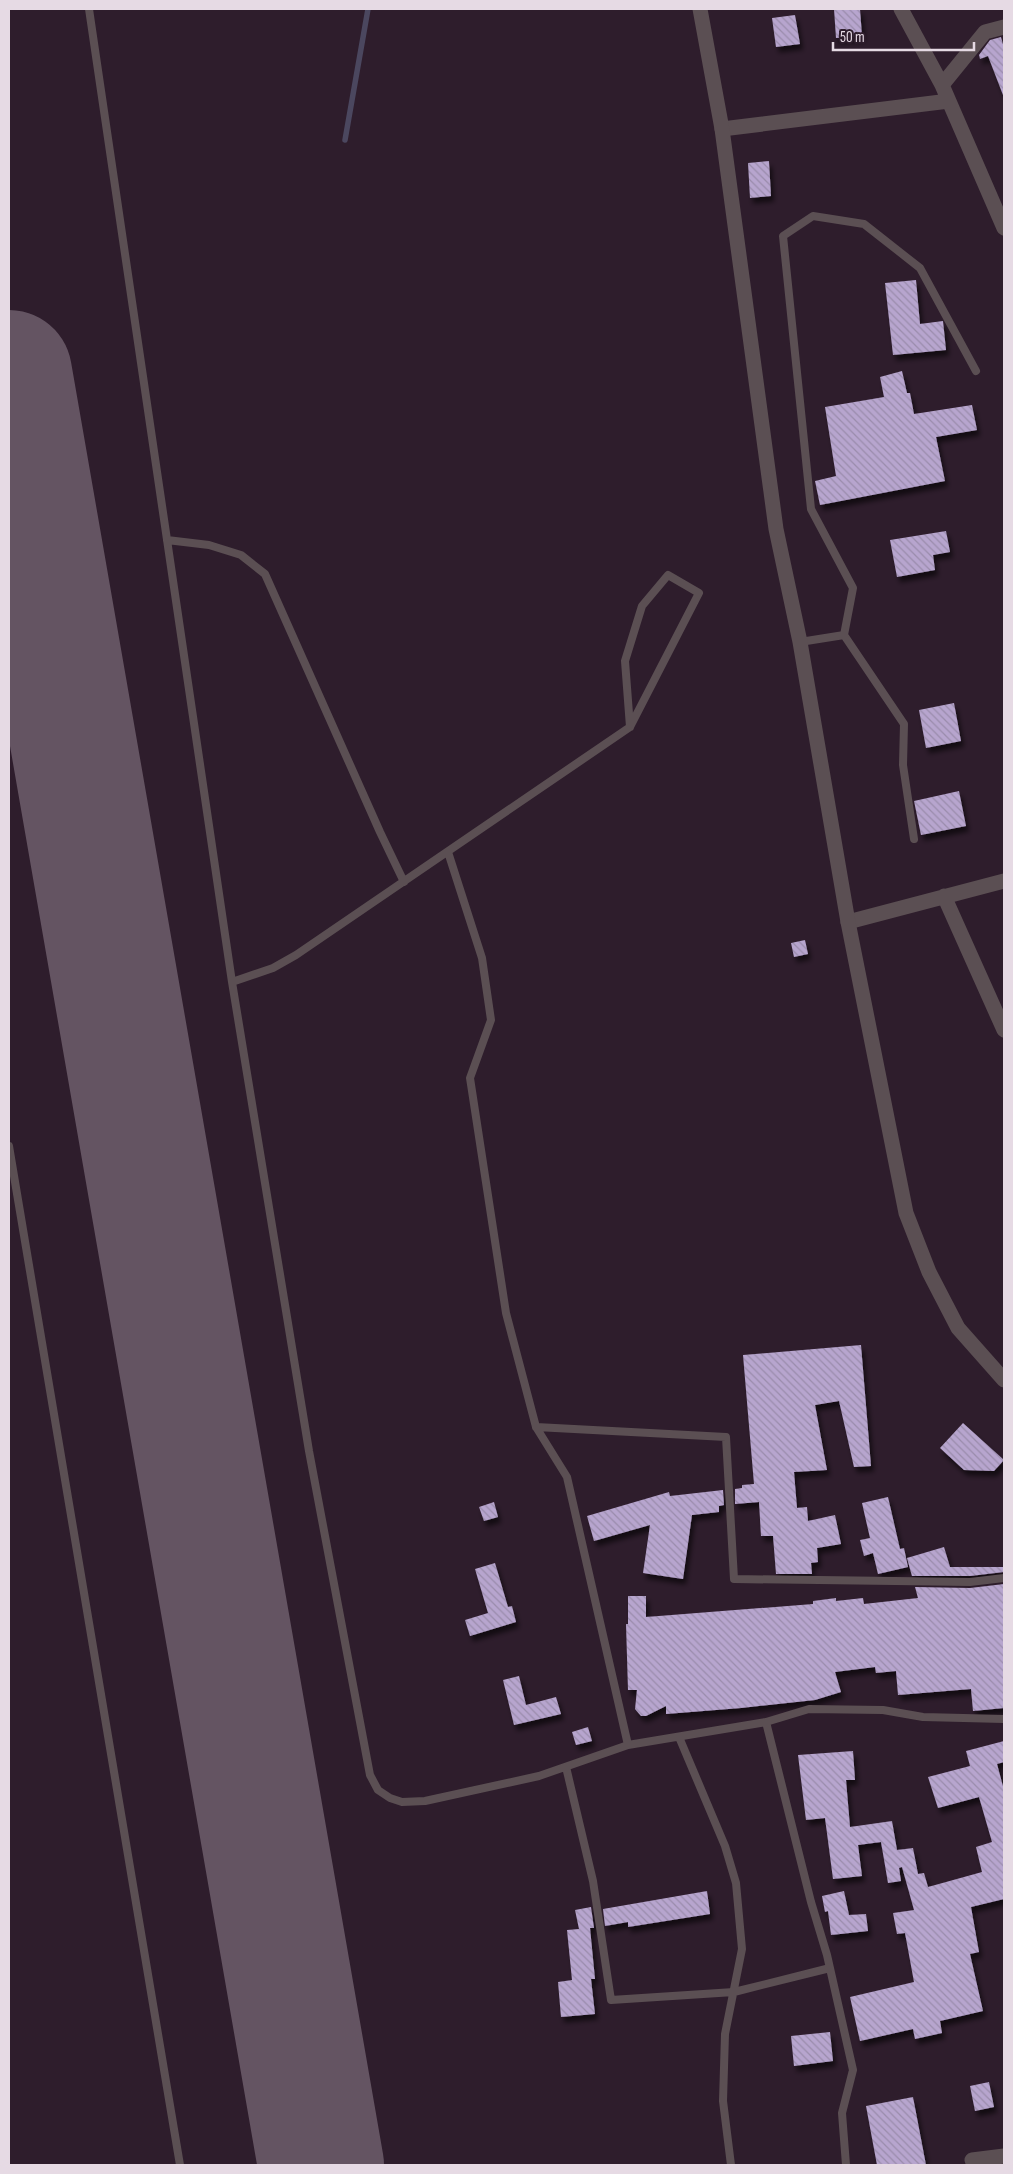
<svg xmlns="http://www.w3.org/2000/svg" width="1013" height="2174" font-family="'Sofia Sans Condensed',sans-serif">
<defs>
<pattern id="building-back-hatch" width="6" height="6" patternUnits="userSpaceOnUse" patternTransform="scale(1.25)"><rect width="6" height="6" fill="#b7a5ce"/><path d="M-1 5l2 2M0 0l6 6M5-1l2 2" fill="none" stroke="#9a8cac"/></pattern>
<filter id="shadow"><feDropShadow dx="3" dy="5.5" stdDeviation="2.5" flood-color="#0009"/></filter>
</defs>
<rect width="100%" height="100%" fill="#2e1d2c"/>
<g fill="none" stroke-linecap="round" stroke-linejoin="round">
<path stroke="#4b475f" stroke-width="5.5" d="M345,140L368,9"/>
<path stroke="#645462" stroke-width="126" d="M9,373L321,2165"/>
</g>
<path fill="url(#building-back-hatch)" filter="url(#shadow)" d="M834,9H860L862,36L836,38Z
M795,15L800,44L776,47L772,18Z
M1001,37L1004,48L1003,95L988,56L980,59L979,55L990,40Z
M769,161L771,196L750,198L748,163Z
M916,280L920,324L943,321L946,350L893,355L885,283Z
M902,371L907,393H910L914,414L972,405L977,430L936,437L945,481L820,505L815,481L836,476L825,407L884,397L880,377Z
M946,531L950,552L933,555L935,570L897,577L890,540Z
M954,703L961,741L926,748L919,710Z
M959,791L966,826L921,835L914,801Z
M805,940L808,954L794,957L791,943Z
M861,1345L871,1466L854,1467L839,1401L815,1405L827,1470L794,1472L797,1508L807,1507L808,1521L835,1515L841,1544L817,1548L818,1562L811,1563L812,1574H776L773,1536H761L759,1502L735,1504V1489L742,1488V1485L754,1484L743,1355Z
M963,1423L1004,1460L994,1471L964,1470L940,1448Z
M723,1490L724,1505L719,1506V1512L692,1515L683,1579L643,1573L650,1525L594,1541L587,1516L669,1492L670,1496Z
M888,1497L900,1549L904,1548L908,1567L878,1574L873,1553L864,1556L860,1540L870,1538L862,1503Z
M494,1502L498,1517L484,1521L479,1507Z
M944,1547L950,1567H1004V1572L970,1576H912L907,1558Z
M495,1563L508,1607L512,1606L516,1622L470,1636L465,1620L488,1613L475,1569Z
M1004,1584V1708L973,1711L971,1689L898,1695L896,1671L876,1673L875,1667L835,1672L841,1692L815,1700L741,1708L666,1714V1706L646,1716H641L635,1709L637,1690H628L626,1624H628V1596H646V1617L813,1604V1601L836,1598V1601L863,1598L864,1604L918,1598L915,1587L970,1588Z
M519,1676L526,1705L556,1697L561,1714L514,1725L503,1680Z
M588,1727L592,1741L576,1745L572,1732Z
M1004,1741V1762L997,1764L1004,1790V1899L971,1907L979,1952L970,1954L983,2011L940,2021L942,2033L915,2039L913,2029L860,2041L850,1997L914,1982L905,1933L897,1934L893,1913L914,1910L902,1867L899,1868L901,1881L888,1883L881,1842L858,1845L862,1876L833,1879L825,1818L806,1820L798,1755L853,1751L855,1780H846L850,1827L892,1821L897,1850L913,1848L918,1874L924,1873L928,1887L982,1872L976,1847L992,1842L979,1797L938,1808L928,1777L970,1766L966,1751Z
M707,1891L710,1914L628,1927V1922L605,1926L603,1909Z
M844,1891L849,1915L866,1914L868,1931L831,1935L828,1911L825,1912L822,1896Z
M591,1907L594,1928H590L595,1979H591L595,2014L561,2017L558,1982L572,1980L567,1930L579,1929L575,1910Z
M830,2032L833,2061L794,2066L791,2036Z
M989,2082L994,2107L975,2111L970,2086Z
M913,2097L926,2165H877L866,2106Z"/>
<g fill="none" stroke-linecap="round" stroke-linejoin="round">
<path stroke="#5b4f53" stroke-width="8" d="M89,9L232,982L309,1451L370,1775L378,1790L390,1798L402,1802L425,1801L539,1776L628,1745L766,1722L809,1709L883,1710L923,1717L1004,1719
M167,540L209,545L241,555L265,574L380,832L404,882
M844,635L904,724L903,765L914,839
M800,642L844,635L853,588L811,509L783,236L813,216L864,224L920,268L976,371
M448,852L482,958L491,1020L470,1078L506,1313L536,1427L567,1477L628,1745
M232,982L273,968L296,955L630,727L699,593L668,575L642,606L625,661L630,727
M9,1146L180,2165
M536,1427L726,1437L734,1579L970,1582L1004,1578
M766,1722L811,1902L827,1955L853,2070L842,2113L846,2165
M679,1737L725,1846L736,1883L742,1949L725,2034L723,2101L731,2165
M566,1767L593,1881L611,2000L734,1992L830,1968"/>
<path stroke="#5b4f53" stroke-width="15" d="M901,9L942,85L1004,228
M942,85L985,32L1004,27
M722,129L949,101
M944,896L1004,1030
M848,922L1004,881
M972,2160L1004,2156"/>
<path stroke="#5b4f53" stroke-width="15" d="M700,9L722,129L776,529L800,642L848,922L906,1213L929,1272L958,1328L1004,1380"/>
</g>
<rect width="1013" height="2174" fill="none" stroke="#e6dae4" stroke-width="20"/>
<path d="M833 42v8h141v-8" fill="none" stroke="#e6dae4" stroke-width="2.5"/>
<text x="840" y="42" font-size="15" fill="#e6dae4" stroke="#2e1d2c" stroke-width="4" paint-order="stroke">50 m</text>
</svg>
